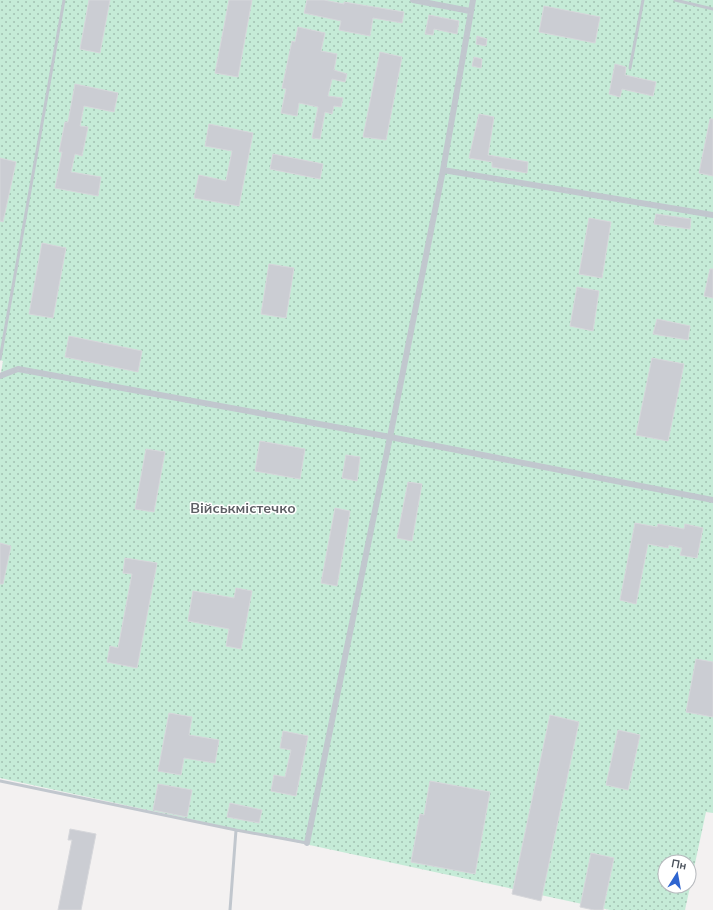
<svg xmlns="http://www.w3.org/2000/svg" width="713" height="910" font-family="Mulish,sans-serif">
<defs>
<pattern id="grass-dots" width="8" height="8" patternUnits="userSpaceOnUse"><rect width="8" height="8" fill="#c5ebd7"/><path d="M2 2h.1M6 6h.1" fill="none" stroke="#a2c1b2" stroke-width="1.8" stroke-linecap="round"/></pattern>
</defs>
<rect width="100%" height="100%" fill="#f3f1f1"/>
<path fill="url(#grass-dots)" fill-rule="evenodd" d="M0,0H713V813L706,812L685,910H610L0,778V378L3,361L0,360ZM665,862H689V886H665Z"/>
<path fill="#cbcdd3" stroke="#d6d7db" d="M89,0H110L100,53L80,49Z
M229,0H252L238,77L215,73Z
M307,0H324L344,4V2L404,12L402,23L373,18L370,36L339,30L341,21L304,13Z
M544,6L600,17L595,43L539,32Z
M429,15L459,21L457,34L434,29L433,35L425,34Z
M298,27L325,33L321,51L337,54L334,70L347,74L345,82L332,79L328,96L343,98L341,107L334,106L332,114L325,112L320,139L312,138L318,107L299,103L297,116L281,113L286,89L282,88L292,41L295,42Z
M477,36L487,39L486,46L476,44Z
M380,52L402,57L386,140L363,137Z
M474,57L482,59L481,68L472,66Z
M615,64L626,67L625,75L656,82L653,96L622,89L620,97L609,94Z
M75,84L118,93L114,112L84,106L80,126L88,127L82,156L75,154L71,172L101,177L98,196L55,188L62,152H59L65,122H68Z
M479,114L494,117L488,155L528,162L527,173L492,167V162L469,158Z
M710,119H713V176L699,173Z
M209,124L253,133L239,206L194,198L199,175L226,181L232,151L205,146Z
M273,154L323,164L320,179L270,169Z
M0,158L16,162L3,222L0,221Z
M656,214L691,219L690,229L654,224Z
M589,218L611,222L602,278L579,274Z
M42,243L66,248L53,318L29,314Z
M269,264L294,268L286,318L261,314Z
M710,269H713V298L704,296Z
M577,287L599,291L593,331L570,326Z
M657,319L690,326L688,340L653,334Z
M69,336L142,351L138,372L65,357Z
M652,358L684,364L668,441L636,435Z
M260,441L305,449L300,479L255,471Z
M146,449L165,452L154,512L135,509Z
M346,455L360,457L357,481L342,478Z
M408,482L422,484L412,541L397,538Z
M335,508L350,511L337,586L321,583Z
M635,523L657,527L658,524L684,529L685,524L703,528L697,558L680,555L682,548L669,545L668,548L648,544L636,604L620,600Z
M0,543L11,546L3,584H0Z
M125,558L157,563L137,668L107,662L110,646L118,648L132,574L123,573Z
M236,588L252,591L241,649L226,646L229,629L188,621L193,591L234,598Z
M696,659L713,662V717L686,712Z
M169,713L192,717L189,735L219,740L215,763L184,758L181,775L158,771Z
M550,715L579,722L541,901L512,894Z
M618,730L640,735L628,790L606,785Z
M283,731L308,736L296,796L271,791L274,775L285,777L291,750L280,748Z
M430,781L490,792L475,874L411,862L420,814L424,815Z
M158,784L192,790L187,817L153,810Z
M230,803L262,810L259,823L227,817Z
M70,829L96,834L81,910H58L72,840H68Z
M591,853L614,858L603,910H594L580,907Z"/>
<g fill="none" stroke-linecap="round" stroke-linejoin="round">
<path stroke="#c1c7ce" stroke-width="3" d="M675,0L713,9
M630,68L643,0
M0,359L64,0
M0,781L236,830L307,843
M230,910L236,830"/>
<path stroke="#c1c7ce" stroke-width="6" d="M413,0L470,11
M443,170L713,215
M0,376L18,369L390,437L713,500
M307,843L390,437L443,170L473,0"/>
</g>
<g text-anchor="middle" stroke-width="3" stroke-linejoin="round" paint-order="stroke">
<g font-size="14" font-weight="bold" fill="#5e6065" stroke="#fff">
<text x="243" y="513">Військмістечко</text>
</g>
</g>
<g transform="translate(677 874) rotate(11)"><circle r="19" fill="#ffffff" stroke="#b7babe"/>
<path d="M0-3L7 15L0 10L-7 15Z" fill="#2e65d0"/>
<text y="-6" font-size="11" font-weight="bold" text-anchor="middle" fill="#4b525c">Пн</text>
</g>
</svg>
